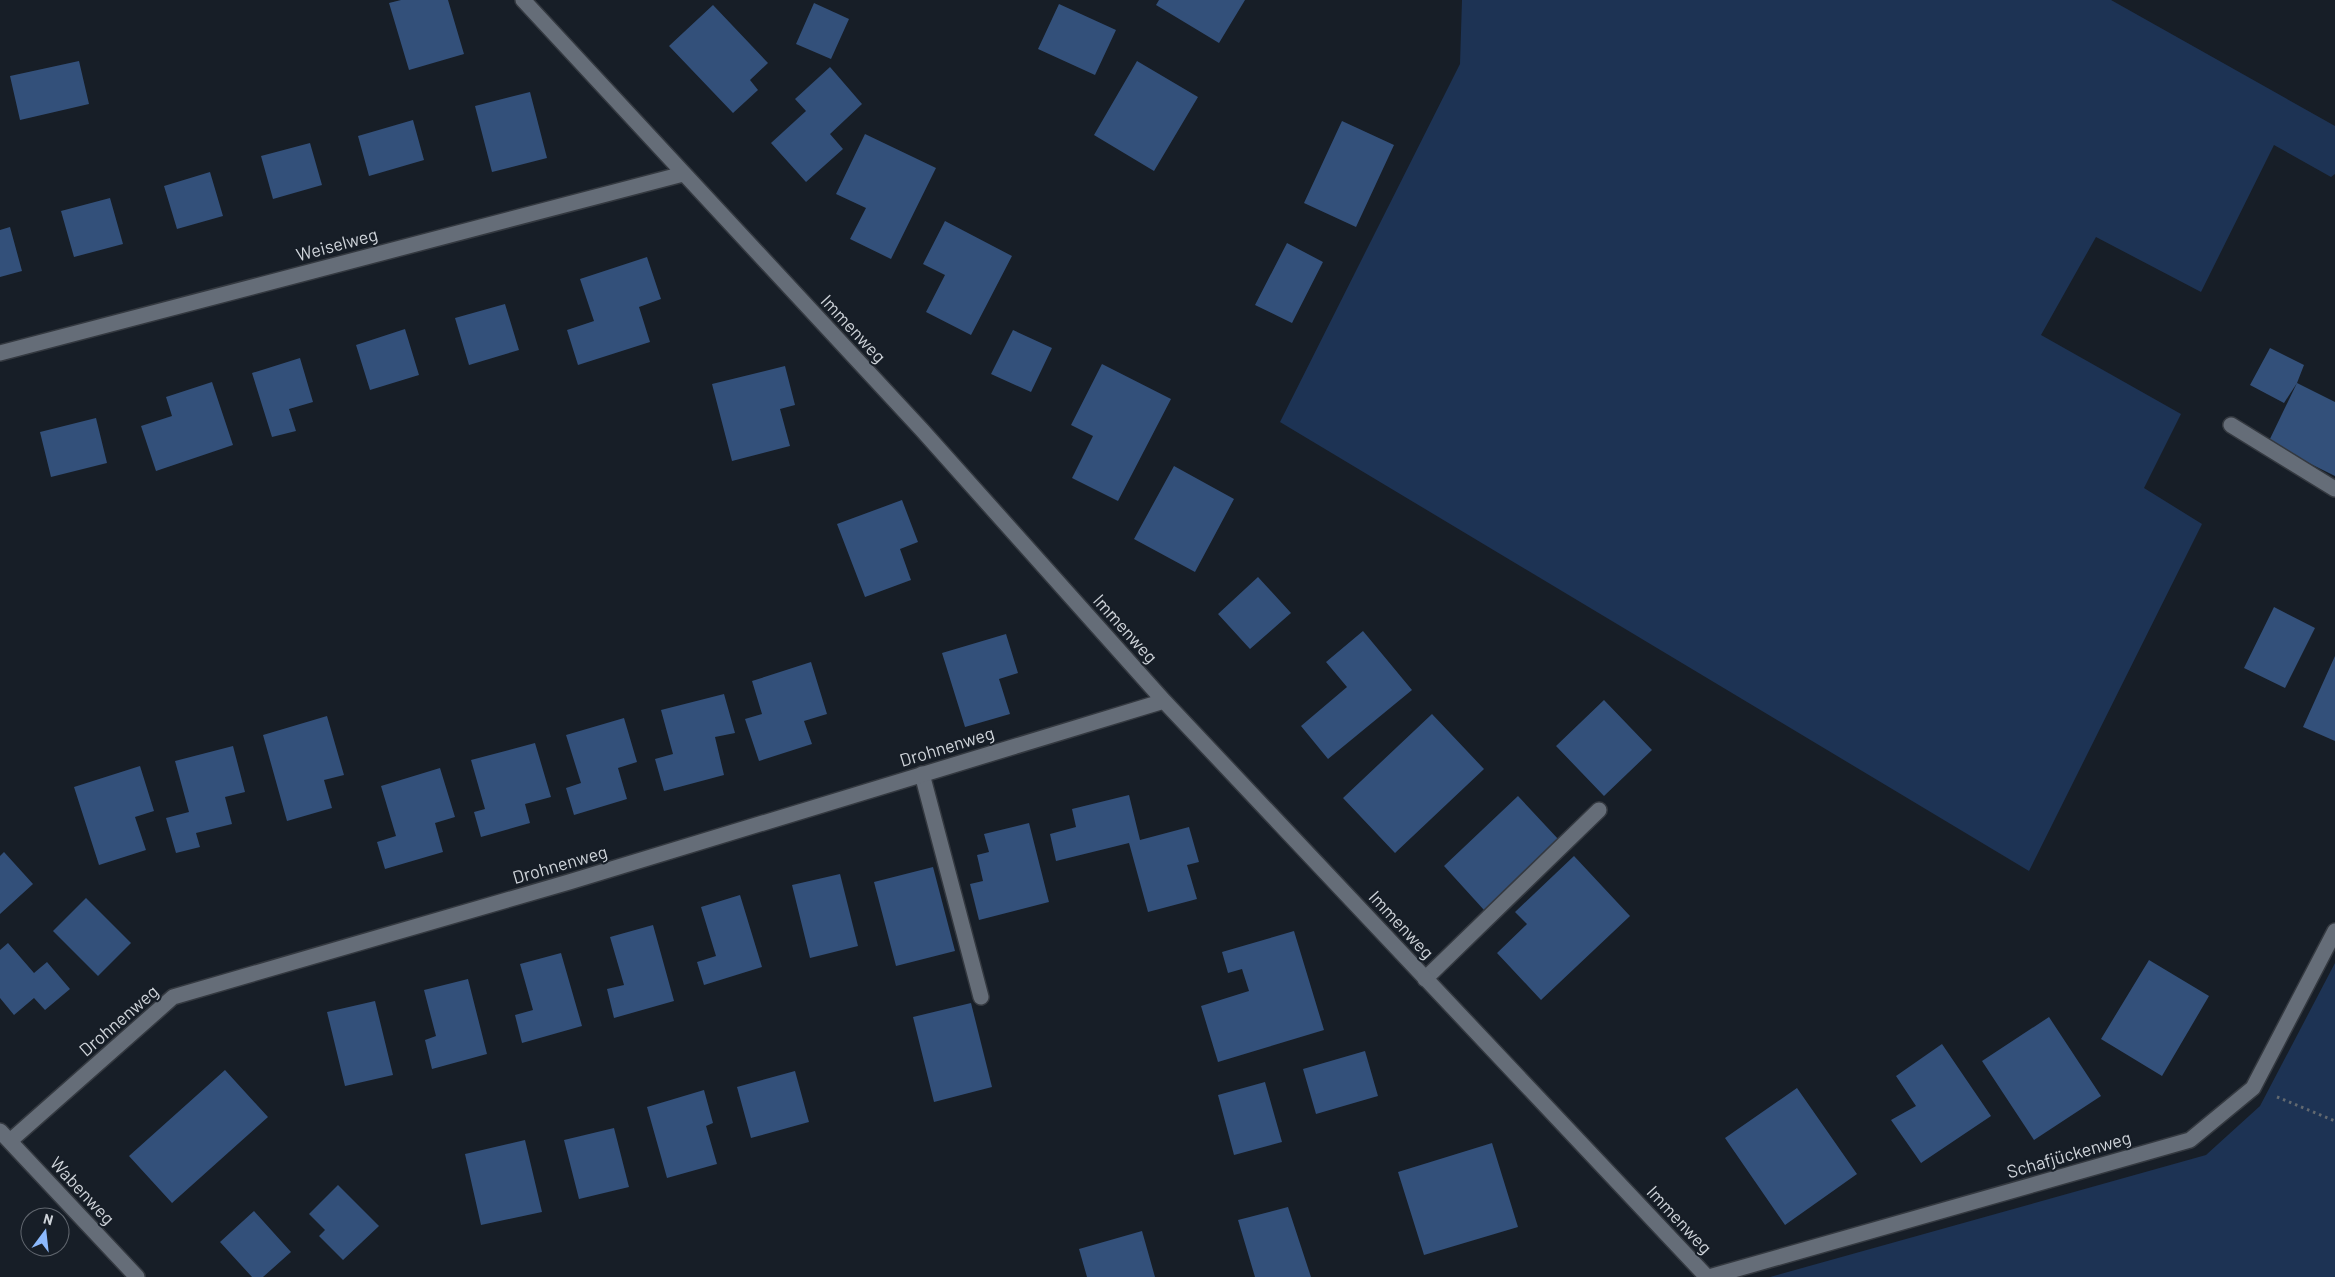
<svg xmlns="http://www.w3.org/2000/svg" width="2335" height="1277" font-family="Barlow,sans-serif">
<rect width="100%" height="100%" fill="#171e27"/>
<path fill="#1d3354" d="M1462,0H2111L2335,126V174L2331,177L2274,145L2201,292L2096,237L2041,335L2181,414L2144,488L2202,524L2029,871L1280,422L1460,64Z
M2335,963V1277H1770L2206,1155L2260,1106Z"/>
<path fill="#33507a" d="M401,0H448L464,54L409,70L389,3Z
M1159,0H1245L1219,43L1156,5Z
M814,3L849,19L831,59L796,44Z
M1059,4L1116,30L1095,75L1038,49Z
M713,5L768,63L750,80L758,90L733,113L669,46Z
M79,61L89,104L20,120L10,76Z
M1137,61L1198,97L1154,171L1094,135Z
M830,67L862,104L830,134L843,149L806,182L771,143L806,111L795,99Z
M530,92L547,158L492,172L475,106Z
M413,120L424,160L369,176L358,136Z
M1342,121L1394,145L1356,227L1304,203Z
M865,134L936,168L891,259L850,239L866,208L836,194Z
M310,143L322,185L273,199L261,156Z
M210,172L223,216L177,229L164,186Z
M110,198L123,244L74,257L61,211Z
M945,221L1012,256L971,335L926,312L945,275L923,264Z
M10,227L22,271L0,277V230Z
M1287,243L1323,262L1292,323L1255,305Z
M647,257L661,299L639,307L650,342L578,365L567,330L594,321L580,279Z
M505,304L519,350L469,365L455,318Z
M405,329L419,375L370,390L356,345Z
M1013,330L1052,348L1031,392L991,374Z
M2270,348L2304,365L2297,383L2284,403L2250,385Z
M300,358L313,402L289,409L296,431L272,437L252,373Z
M1102,364L1171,399L1118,501L1072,478L1093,436L1071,425Z
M785,366L795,405L780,409L790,446L732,461L712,384Z
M212,382L233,445L156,471L141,426L172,416L166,397Z
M2297,383L2335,402V476L2268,443Z
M96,418L107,463L51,477L40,432Z
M1174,466L1234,499L1195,572L1134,539Z
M902,500L918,542L900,549L911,580L865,597L837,524Z
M1258,577L1291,613L1250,649L1218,614Z
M2274,607L2315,628L2285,688L2244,668Z
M1363,631L1412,690L1328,759L1301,726L1347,687L1326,662Z
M1006,634L1018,673L999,679L1010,714L965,727L942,653Z
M2335,656V741L2303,727Z
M811,662L827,714L804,721L812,744L759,761L745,719L762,714L752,681Z
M724,694L735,733L715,737L724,775L664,791L655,759L673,754L661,710Z
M1604,700L1652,750L1604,796L1556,746Z
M1432,714L1484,769L1395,853L1343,798Z
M327,716L344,775L324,780L332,808L287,821L263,735Z
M624,718L637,762L618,768L627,799L574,815L566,788L581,783L566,735Z
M535,743L551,797L525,804L530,823L481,837L474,812L485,809L471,760Z
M233,746L245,792L225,797L232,824L196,833L200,847L176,853L166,818L189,812L175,761Z
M140,766L154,811L135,817L146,850L99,865L74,787Z
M440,768L455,817L435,823L443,852L385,869L377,842L396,836L381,786Z
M1129,795L1140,840L1189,827L1199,862L1187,865L1197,899L1148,912L1129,843L1056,861L1050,834L1076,827L1072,809Z
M1518,796L1559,840L1484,910L1444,866Z
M1029,823L1049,902L979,920L970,884L983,881L977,855L989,852L984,834Z
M4,852L33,884L0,914V856Z
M1574,856L1630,916L1541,1000L1497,953L1527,924L1515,912Z
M933,867L955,951L896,966L874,882Z
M840,874L858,946L810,958L792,885Z
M740,895L762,967L704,985L697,962L716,956L701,907Z
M86,898L131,943L98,976L53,931Z
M653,925L674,1001L614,1018L607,989L624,985L610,937Z
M1294,931L1324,1030L1218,1062L1201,1006L1249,991L1242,969L1228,973L1222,952Z
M8,943L34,973L47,962L70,989L45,1010L34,998L14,1015L0,998V950Z
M561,953L582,1026L522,1043L515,1015L533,1010L520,964Z
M2149,960L2209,996L2162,1076L2101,1039Z
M468,979L487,1054L432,1069L425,1040L436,1036L424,990Z
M375,1001L393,1075L345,1086L327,1012Z
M971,1003L992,1087L934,1102L913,1017Z
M2049,1017L2101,1096L2034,1140L1982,1061Z
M1942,1044L1991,1116L1921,1163L1891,1120L1916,1106L1896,1076Z
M1365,1051L1378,1096L1316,1114L1303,1069Z
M225,1070L268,1117L172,1203L129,1156Z
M795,1071L809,1122L751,1138L737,1087Z
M1265,1082L1282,1142L1234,1155L1218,1095Z
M1797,1088L1857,1174L1785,1225L1725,1138Z
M704,1090L713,1123L706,1126L717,1164L667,1178L647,1107Z
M614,1128L629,1187L579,1199L564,1140Z
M525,1140L542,1212L481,1225L465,1154Z
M1492,1143L1518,1227L1424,1255L1398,1172Z
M338,1185L379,1226L343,1260L319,1236L325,1230L309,1214Z
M1288,1207L1311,1277H1255L1238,1220Z
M254,1211L291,1252L263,1277H252L220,1242Z
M1142,1231L1155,1277H1087L1079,1249Z"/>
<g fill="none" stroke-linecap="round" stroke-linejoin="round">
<defs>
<path id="service" d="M2231,425L2335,489
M922,774L981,997
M1425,979L1599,810"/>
<path id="minor" d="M523,0L922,430L1164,701L1707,1277
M0,353L683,174
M0,1131L137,1277
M10,1141L173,997L569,882L1164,701
M1709,1277L2190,1140L2253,1088L2335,931"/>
</defs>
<use href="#service" stroke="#343940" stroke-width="18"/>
<use href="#minor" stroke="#343940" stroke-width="18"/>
<path stroke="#626970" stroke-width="3" stroke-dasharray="2.5 4" stroke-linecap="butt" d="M2277,1097L2335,1121"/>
<use href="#service" stroke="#656d78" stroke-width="15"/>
<use href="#minor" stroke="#656d78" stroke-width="15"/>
</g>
<g text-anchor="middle" stroke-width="4" stroke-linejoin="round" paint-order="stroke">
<g font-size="18" fill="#ced3d9" stroke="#171e27">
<text transform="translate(337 245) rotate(-15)" y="6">Weiselweg</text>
<text transform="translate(853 329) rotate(47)" y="6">Immenweg</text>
<text transform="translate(1125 629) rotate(48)" y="6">Immenweg</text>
<text transform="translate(947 747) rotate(-17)" y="6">Drohnenweg</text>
<text transform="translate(560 865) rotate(-16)" y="6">Drohnenweg</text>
<text transform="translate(1401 925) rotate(47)" y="6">Immenweg</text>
<text transform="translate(119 1021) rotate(-41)" y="6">Drohnenweg</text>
<text transform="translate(2069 1155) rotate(-16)" y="6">Schafjückenweg</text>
<text transform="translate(82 1191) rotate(47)" y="6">Wabenweg</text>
<text transform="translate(1679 1220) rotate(47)" y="6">Immenweg</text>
</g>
</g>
<g transform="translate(45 1232) rotate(15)"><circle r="24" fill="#171e27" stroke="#60666e"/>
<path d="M0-4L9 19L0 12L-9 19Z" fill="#8cb9fc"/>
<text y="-8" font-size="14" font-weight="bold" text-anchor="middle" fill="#ced3d9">N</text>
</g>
</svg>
